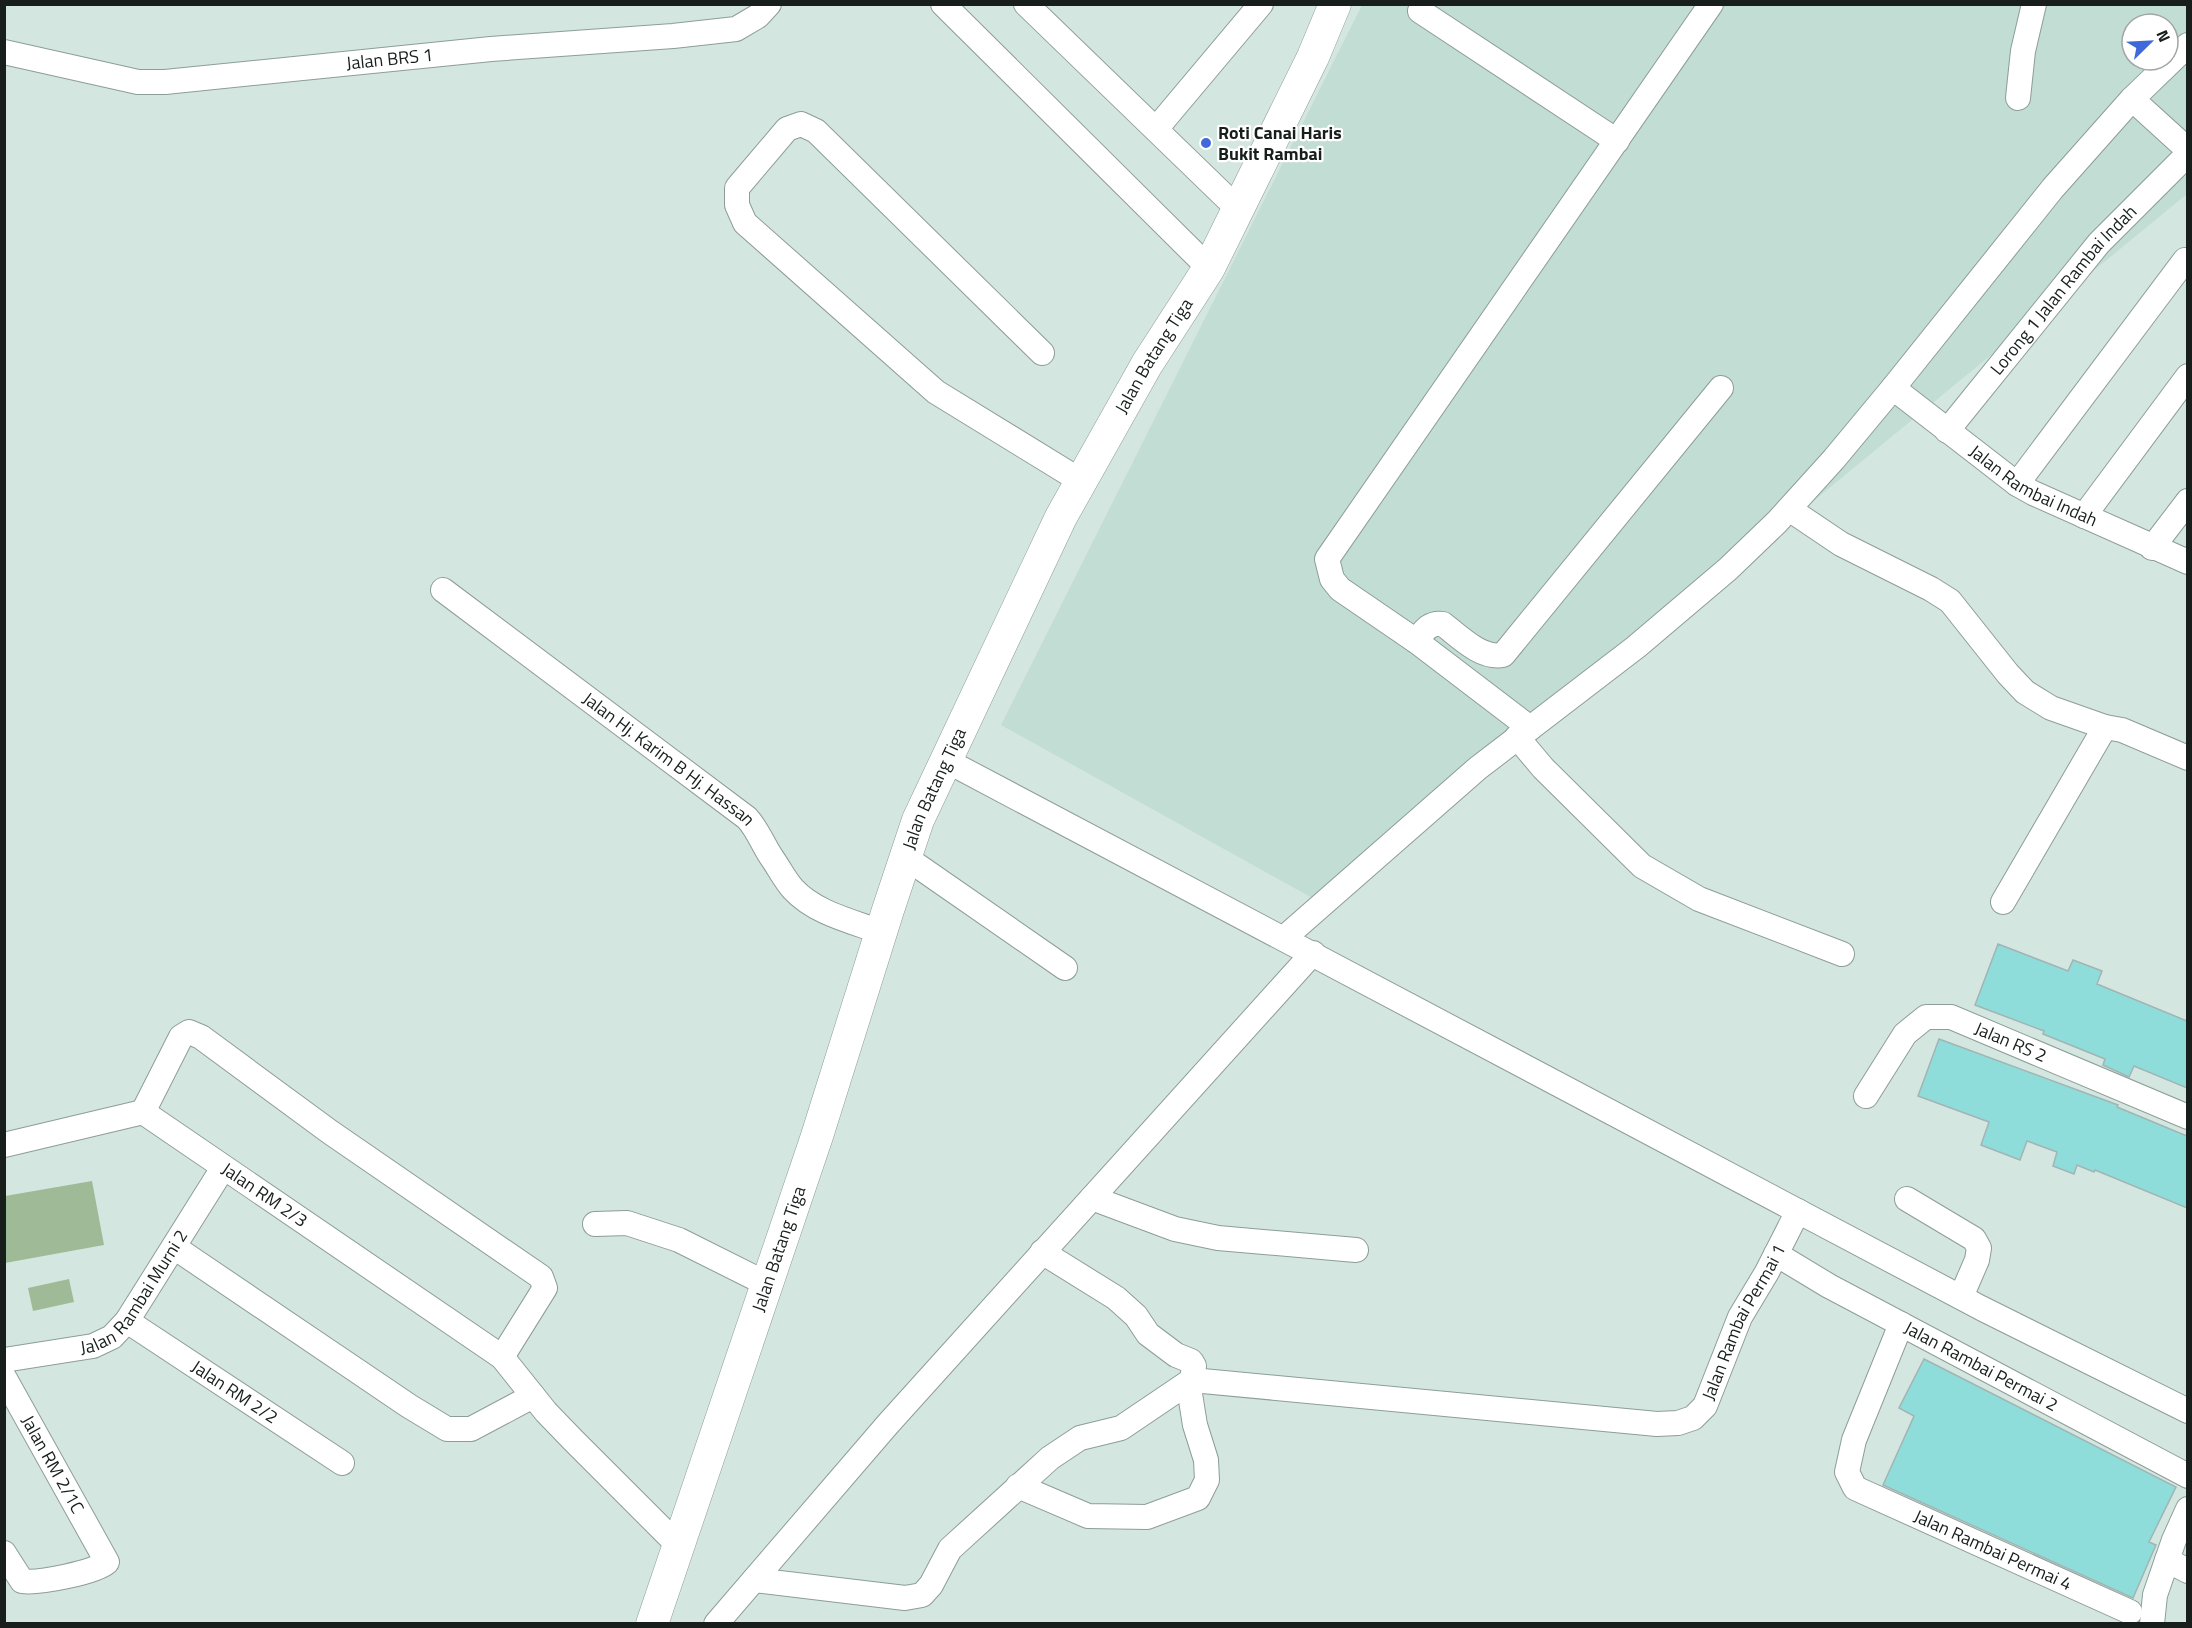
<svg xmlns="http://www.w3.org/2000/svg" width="2192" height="1628" font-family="'Titillium Web',sans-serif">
<rect width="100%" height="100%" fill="#d4e6e0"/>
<path fill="#c2ddd4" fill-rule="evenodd" d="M1362,5H2187V194L1323,904L1001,725ZM2132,24H2168V60H2132Z"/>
<path fill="#9fba97" d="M92,1181L104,1245L5,1263V1196Z
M69,1279L74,1302L33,1311L28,1288Z"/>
<path fill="#8eddda" stroke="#a2b4b3" stroke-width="1.5" d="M1998,944L2068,971L2073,960L2102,971L2097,984L2187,1021V1088L2134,1066L2129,1077L2103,1065L2105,1059L2043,1034L2044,1031L1975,1005Z
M1939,1039L2118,1105L2117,1107L2187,1136V1208L2095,1170L2094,1172L2077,1165L2074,1174L2053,1166L2057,1152L2027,1141L2020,1160L1981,1145L1989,1122L1918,1096Z
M1924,1359L2176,1487L2149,1542L2156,1545L2133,1598L1883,1485L1914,1416L1899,1408Z"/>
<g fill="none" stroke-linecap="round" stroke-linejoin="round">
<defs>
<g id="minor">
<path d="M943,4L1209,268"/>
<path d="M1026,4L1239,210"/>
<path d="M1420,11L1617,141"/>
<path id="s1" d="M4,52L138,82H165L491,49L673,36L736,29L758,16L769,4"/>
<path d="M2018,98L2023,51L2034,4"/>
<path d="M2132,99L2188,150"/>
<path d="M1156,129L1261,4"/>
<path d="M1042,353L816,131L801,124L787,129L737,188V205L745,223L936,392L1081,481"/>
<path id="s2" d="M1893,388L2017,484L2033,493L2188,562"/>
<path id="s3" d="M1947,431L2099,243L2188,154"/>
<path d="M2017,484L2185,260"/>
<path d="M1789,509L1841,544L1931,589L1950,601L2008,674L2025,692L2051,708L2105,727L2122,730L2188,758"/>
<path d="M2084,516L2188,376"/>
<path d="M2152,548L2188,501"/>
<path id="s4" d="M443,590L747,818C758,830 763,845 772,858C779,868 785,880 793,889C815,913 851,921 881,932"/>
<path d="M1416,641C1424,631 1429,622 1443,624C1460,637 1481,659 1503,655L1721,388"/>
<path d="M1530,728L1416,641L1340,589L1332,579L1327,559L1711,4"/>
<path d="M1517,737L1543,768L1642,866L1699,899L1842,954"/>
<path d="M947,761L1981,1308L2188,1411"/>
<path d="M905,857L1065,968"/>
<path d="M2003,902L2105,727"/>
<path d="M1284,938L1478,768L1636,647L1728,569L1777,522L1834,459L1893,388L2053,188L2132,99L2188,45"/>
<path id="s5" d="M1866,1096L1905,1034L1926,1017H1951L2188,1117"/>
<path d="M143,1112L181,1037L189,1032L201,1037L330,1132L541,1277L545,1288L502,1357"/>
<path id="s6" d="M4,1145L143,1112L502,1357L546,1412L573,1440L678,1545"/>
<path d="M1092,1198L1175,1229L1218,1238L1356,1250"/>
<path d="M1907,1199L1974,1239L1979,1248L1977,1260L1961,1297"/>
<path d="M595,1224L627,1223L679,1240L767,1284"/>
<path d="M174,1247L409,1406L447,1429H471L533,1396"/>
<path id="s7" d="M1776,1254L1829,1286L2188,1476"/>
<path id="s8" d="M127,1321L342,1463"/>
<path id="s9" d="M1901,1324L1854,1440L1847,1472L1855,1488L2130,1612"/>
<path id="s10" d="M4,1360L93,1346L112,1337L127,1321L223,1168"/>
<path id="s11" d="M4,1377L107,1562C97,1572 37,1584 22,1581L4,1553"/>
<path d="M1018,1486L1088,1516L1147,1517L1198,1498L1207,1480L1206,1460L1195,1425L1190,1394L1194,1366L1191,1361L1176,1355L1148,1334L1136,1316L1116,1298L1042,1252"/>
<path d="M2167,1560L2188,1571"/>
<path id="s12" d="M754,1580L905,1598L922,1595L931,1585L950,1549L1050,1458L1080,1438L1121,1428L1192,1380L1657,1424L1678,1423L1693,1418L1705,1406L1740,1317L1767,1272L1798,1211"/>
<path d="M716,1624L888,1424L1313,953"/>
<path d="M2152,1624L2155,1595L2174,1540L2188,1509"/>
</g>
<g id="major">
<path id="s13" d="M652,1624L817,1136L888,910L918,820L1061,517L1147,364L1209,268L1313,57L1335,4"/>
</g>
</defs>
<use href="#minor" stroke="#8d9d98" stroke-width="26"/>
<use href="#major" stroke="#8d9d98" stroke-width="33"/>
<use href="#minor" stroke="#fff" stroke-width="24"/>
<use href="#major" stroke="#fff" stroke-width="32"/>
</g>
<circle fill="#3f68da" stroke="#fff" stroke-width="2" cx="1206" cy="143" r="6"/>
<g text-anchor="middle" stroke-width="4.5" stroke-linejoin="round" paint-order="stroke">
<g font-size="18" fill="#171e1c" stroke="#fff">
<text dy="6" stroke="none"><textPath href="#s1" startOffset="390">Jalan BRS 1</textPath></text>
<text dy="6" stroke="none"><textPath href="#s3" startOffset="183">Lorong 1 Jalan Rambai Indah</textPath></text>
<text dy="6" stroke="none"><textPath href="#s13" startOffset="1368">Jalan Batang Tiga</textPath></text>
<text dy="6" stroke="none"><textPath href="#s2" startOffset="172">Jalan Rambai Indah</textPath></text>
<text dy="6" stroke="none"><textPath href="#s4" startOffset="282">Jalan Hj. Karim B Hj. Hassan</textPath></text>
<text dy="6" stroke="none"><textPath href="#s13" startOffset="882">Jalan Batang Tiga</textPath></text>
<text dy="6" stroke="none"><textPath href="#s5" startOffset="190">Jalan RS 2</textPath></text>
<text dy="6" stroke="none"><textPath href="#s6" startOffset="290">Jalan RM 2/3</textPath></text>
<text dy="6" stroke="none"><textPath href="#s13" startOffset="396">Jalan Batang Tiga</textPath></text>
<text dy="6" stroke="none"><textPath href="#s10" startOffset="158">Jalan Rambai Murni 2</textPath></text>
<text dy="6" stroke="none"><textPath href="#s12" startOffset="1136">Jalan Rambai Permai 1</textPath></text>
<text dy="6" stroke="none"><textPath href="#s7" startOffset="234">Jalan Rambai Permai 2</textPath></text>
<text dy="6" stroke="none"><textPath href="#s8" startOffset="129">Jalan RM 2/2</textPath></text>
<text dy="6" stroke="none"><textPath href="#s11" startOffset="100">Jalan RM 2/1C</textPath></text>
<text dy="6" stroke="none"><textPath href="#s9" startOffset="327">Jalan Rambai Permai 4</textPath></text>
</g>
<g font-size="18" font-weight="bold" fill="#171e1c" stroke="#fff" text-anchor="start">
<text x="1218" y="139">Roti Canai Haris<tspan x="1218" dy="21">Bukit Rambai</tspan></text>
</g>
</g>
<rect width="2192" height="1628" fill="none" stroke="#171e1c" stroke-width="12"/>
<g transform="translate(2150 42) rotate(66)"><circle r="28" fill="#ffffff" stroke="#a2a5a4" stroke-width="1.5"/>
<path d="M0-4.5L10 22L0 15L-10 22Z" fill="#3f68da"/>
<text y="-9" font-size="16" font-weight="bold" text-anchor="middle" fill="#171e1c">N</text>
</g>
</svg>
